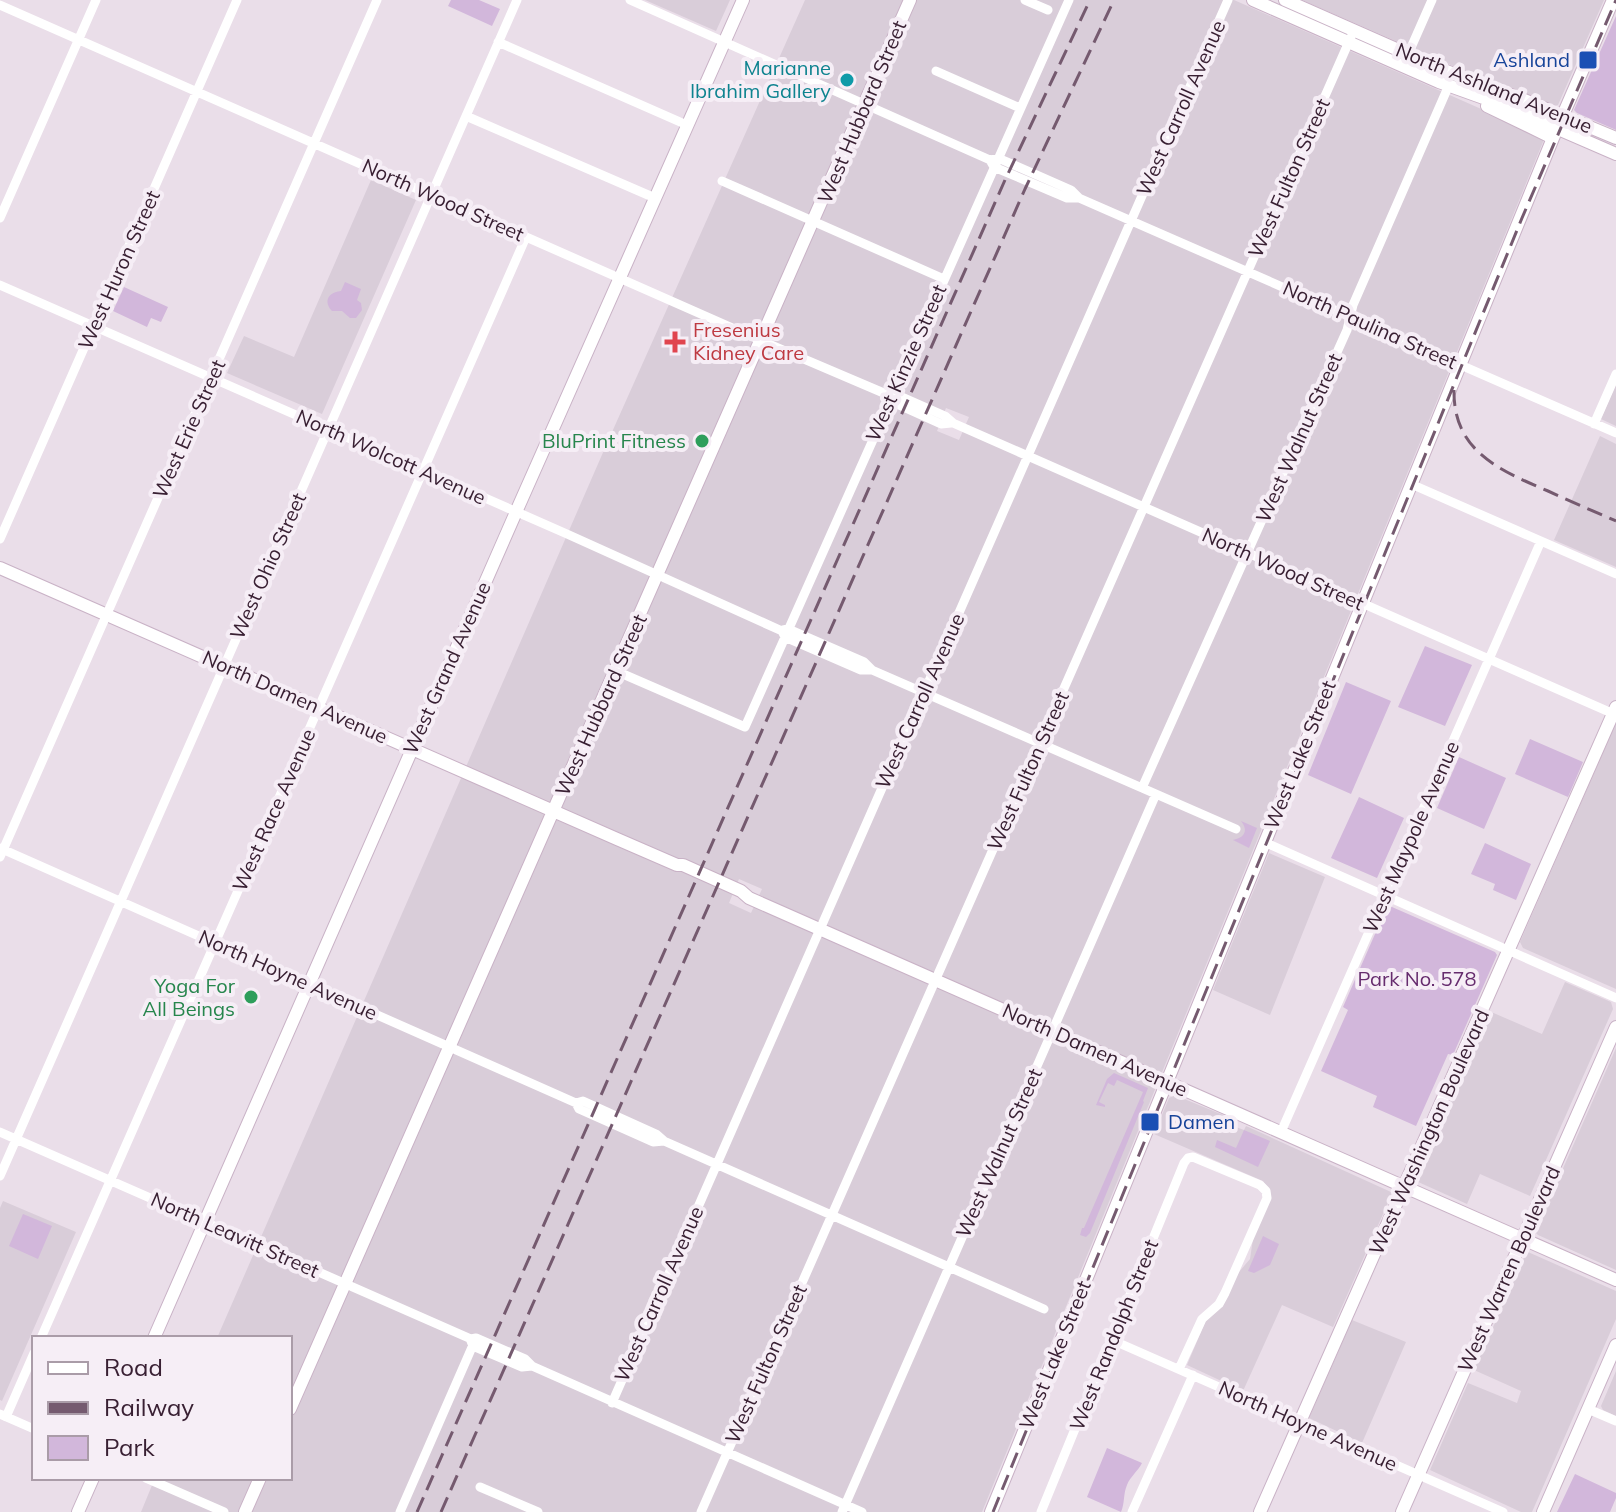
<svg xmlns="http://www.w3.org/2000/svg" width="1616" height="1512" font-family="Mulish,sans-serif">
<rect width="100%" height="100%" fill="#eadee9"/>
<path fill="#d9cdd9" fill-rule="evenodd" d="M645,0H730L716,31Z
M805,0H1234L1545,137L982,1512H141L155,1478H290V1338H217L608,441ZM946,408L969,417L959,440L937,431ZM739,879L762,889L751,913L729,903Z
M1302,0H1604L1558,105L1555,106L1501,87Z
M371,180L416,200L322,414L227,373L244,336L294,357Z
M1616,384V426L1601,419Z
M1600,436L1616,444V567L1554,540Z
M1616,722V989L1523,948L1520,942L1612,732L1611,728Z
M1269,853L1325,877L1270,1015L1213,990Z
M1565,982L1611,1002L1613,1009L1530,1196L1480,1174L1467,1204L1416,1181V1177L1489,1011L1542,1034Z
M1616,1048V1270L1538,1235L1535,1232Z
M1173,1096H1177L1228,1117L1226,1122L1236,1127L1244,1130L1246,1126L1391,1192V1196L1333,1327L1282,1305L1243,1391L1187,1365L1206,1320L1239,1272L1250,1259L1253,1239L1270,1191L1263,1181L1154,1134L1169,1098Z
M3,1201L76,1232L2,1401L0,1400V1208Z
M1528,1252L1616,1291V1319L1532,1512H1521L1430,1470L1468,1383L1517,1403L1521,1391L1474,1370L1526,1253Z
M1352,1320L1406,1342L1362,1443L1309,1418Z
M1616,1371V1416L1603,1410L1601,1406Z"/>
<path fill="#d2b7db" d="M451,0H479L500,9L492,26L448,6Z
M1616,16V130L1577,113L1574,110Z
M345,282L361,289L357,300L361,303L362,310L356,318H350L342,311H332C323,302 328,292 341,291Z
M124,287L168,307L161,322L151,318L147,327L113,311Z
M1425,646L1472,665L1445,726L1398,707Z
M1346,682L1391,701L1351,794L1308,775Z
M1530,739L1583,762L1568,797L1515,774Z
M1459,757L1506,778L1484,829L1437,808Z
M1359,797L1404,818L1377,878L1331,858Z
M1241,821L1257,828L1249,848L1233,840C1244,838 1249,831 1241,821Z
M1485,843L1531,864L1516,900L1493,890L1495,884L1471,874Z
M1392,907L1495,952L1497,955L1453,1055L1448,1054L1416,1126L1373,1107L1377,1096L1321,1071L1348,1010L1343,1007L1386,909Z
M1114,1073L1148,1088L1143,1101L1144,1102L1090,1233L1086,1237L1080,1235L1082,1228H1084L1143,1092L1117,1080L1114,1086L1108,1083L1099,1102L1105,1105V1107L1096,1105L1107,1079Z
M1244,1130L1270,1141L1258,1167L1215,1147L1217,1140L1236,1148Z
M23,1214L52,1226L38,1259L9,1246Z
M1263,1236L1279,1244L1270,1265L1254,1273L1248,1271Z
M1107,1448L1142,1463C1138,1471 1130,1477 1127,1485C1123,1494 1125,1503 1121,1512L1087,1497Z
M1575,1474L1616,1493V1498L1610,1512H1557Z"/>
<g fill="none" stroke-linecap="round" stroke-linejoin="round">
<defs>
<path id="secondary" d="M1253,0L1439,82L1503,105L1616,154
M1285,0L1446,71L1522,99L1616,138
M1487,106L1553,138
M0,568L617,839L677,865H683L741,891L749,898L1616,1280
M154,1338L520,503L743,0
M290,1409L910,0
M78,1512L93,1478
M245,1512L260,1478
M991,1512L1553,138L1613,0
M1260,1512L1616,707
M1402,1512L1616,1027
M1543,1512L1616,1345"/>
</defs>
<use href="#secondary" stroke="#c9b2c6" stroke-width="14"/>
<path stroke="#fff" stroke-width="9" d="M630,0L990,160L994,167L1067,198H1079
M1025,0L1048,10
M0,5L762,341L886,394L893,393L945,416L953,423L1616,715
M498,42L687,125
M1406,59L1432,0
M936,71L1020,108
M466,116L655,198
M990,160L998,158L1071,190L1079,198L1616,433
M722,181L944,279
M0,218L96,0
M0,285L567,534L782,631L785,637L861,670H872
M888,399L890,401L941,424L951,423
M1594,424L1616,374
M1411,484L1616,574
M0,539L237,0
M783,630L788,629L864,662L872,670L1236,829
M616,671L745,727L1069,0
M1142,788L1347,330L1353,305L1449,85
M1264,842L1616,998
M0,848L576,1103L579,1109L653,1142L664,1141
M0,857L377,0
M576,1103L583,1101L656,1134L664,1141L1044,1309
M0,1132L471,1339L476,1338L525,1359L532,1366L862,1512
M1281,1132L1541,541
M0,1176L517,0
M41,1338L526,237
M1112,1340L1503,1512
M471,1341L473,1346L522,1367L532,1366
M612,1403L1228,0
M1588,1409L1616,1421
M0,1414L34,1429
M6,1417L34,1353
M146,1478L224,1512
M480,1487L538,1512
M400,1512L476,1338
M701,1512L1351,37
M842,1512L1156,794
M1041,1512L1184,1163L1188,1158L1193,1157L1260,1185L1266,1191L1267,1198L1225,1293L1219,1304L1202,1319L1179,1369
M1132,1512L1193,1375"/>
<use href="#secondary" stroke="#fff" stroke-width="12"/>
<path stroke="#755a6f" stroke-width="3" stroke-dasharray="16 8" stroke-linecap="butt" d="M1454,390C1453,451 1499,470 1548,491C1570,501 1593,511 1616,521
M417,1512L1005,180L1090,0
M441,1512L1025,189L1114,0
M993,1512L1522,218L1616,0"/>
</g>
<g fill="#1a4fb4" stroke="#f6eef6" stroke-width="3">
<rect x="1578" y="50" width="20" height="20" rx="4"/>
<rect x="1140" y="1112" width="20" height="20" rx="4"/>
</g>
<circle fill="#0f9aa8" stroke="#f6eef6" stroke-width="3" cx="847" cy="80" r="8"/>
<path fill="#e0444e" stroke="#f6eef6" stroke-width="3" d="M671 330h8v8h8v8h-8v8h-8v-8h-8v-8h8z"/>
<g fill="#2e9e5b" stroke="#f6eef6" stroke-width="3">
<circle cx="702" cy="441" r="8"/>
<circle cx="251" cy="997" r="8"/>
</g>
<g text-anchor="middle" stroke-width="8" stroke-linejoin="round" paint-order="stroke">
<g font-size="20" fill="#164399" stroke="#f6eef6" text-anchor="end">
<text x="1570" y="67">Ashland</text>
<text x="1168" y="1129" text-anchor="start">Damen</text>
</g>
<g font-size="20" fill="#0d838f" stroke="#f6eef6" text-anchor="end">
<text x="831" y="75">Marianne<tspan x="831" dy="23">Ibrahim Gallery</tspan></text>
</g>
<g font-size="20" fill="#392033" stroke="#f6eef6">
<text transform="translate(1494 88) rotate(22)" y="7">North Ashland Avenue</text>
<text transform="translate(1181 108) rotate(-66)" y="7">West Carroll Avenue</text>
<text transform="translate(862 112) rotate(-67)" y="7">West Hubbard Street</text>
<text transform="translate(1289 178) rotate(-66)" y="7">West Fulton Street</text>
<text transform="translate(443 200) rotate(24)" y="7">North Wood Street</text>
<text transform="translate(119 270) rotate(-66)" y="7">West Huron Street</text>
<text transform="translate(1370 325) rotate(24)" y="7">North Paulina Street</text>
<text transform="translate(906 363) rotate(-66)" y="7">West Kinzie Street</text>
<text transform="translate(189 429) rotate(-66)" y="7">West Erie Street</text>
<text transform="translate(1299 438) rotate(-66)" y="7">West Walnut Street</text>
<text transform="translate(391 457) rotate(24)" y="7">North Wolcott Avenue</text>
<text transform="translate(268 566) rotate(-66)" y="7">West Ohio Street</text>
<text transform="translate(1283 569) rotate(24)" y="7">North Wood Street</text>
<text transform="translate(447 668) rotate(-66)" y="7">West Grand Avenue</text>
<text transform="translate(295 697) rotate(24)" y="7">North Damen Avenue</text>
<text transform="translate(920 701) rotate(-66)" y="7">West Carroll Avenue</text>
<text transform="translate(601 705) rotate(-66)" y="7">West Hubbard Street</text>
<text transform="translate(1300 755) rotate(-68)" y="7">West Lake Street</text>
<text transform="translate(1028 771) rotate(-66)" y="7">West Fulton Street</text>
<text transform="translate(274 810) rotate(-66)" y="7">West Race Avenue</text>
<text transform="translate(1411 837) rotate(-66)" y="7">West Maypole Avenue</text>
<text transform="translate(288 975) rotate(24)" y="7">North Hoyne Avenue</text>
<text transform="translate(1095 1050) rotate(24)" y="7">North Damen Avenue</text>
<text transform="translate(1429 1132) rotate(-66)" y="7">West Washington Boulevard</text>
<text transform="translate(999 1153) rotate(-66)" y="7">West Walnut Street</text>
<text transform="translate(235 1235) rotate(24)" y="7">North Leavitt Street</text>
<text transform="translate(1509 1269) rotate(-66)" y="7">West Warren Boulevard</text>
<text transform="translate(659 1294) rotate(-66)" y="7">West Carroll Avenue</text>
<text transform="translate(1114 1335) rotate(-68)" y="7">West Randolph Street</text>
<text transform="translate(1055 1355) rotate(-68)" y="7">West Lake Street</text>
<text transform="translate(766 1364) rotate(-66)" y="7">West Fulton Street</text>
<text transform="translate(1308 1426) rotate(24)" y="7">North Hoyne Avenue</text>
</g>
<g font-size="20" fill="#be3a42" stroke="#f6eef6" text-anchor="start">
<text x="693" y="337">Fresenius<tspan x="693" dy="23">Kidney Care</tspan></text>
</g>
<g font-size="20" fill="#27864d" stroke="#f6eef6" text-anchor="end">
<text x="686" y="448">BluPrint Fitness</text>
<text x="235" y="993">Yoga For<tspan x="235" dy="23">All Beings</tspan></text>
</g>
<g font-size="20" fill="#662c6e" stroke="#f6eef6">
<text x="1417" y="986">Park No. 578</text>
</g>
</g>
<rect x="32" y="1336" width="260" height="144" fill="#f6eef6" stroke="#aa9ca8" stroke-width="2"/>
<rect x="48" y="1362" width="40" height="12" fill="#ffffff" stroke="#aa9ca8" stroke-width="2"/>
<text x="104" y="1376" font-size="24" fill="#392033">Road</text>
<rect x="48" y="1402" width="40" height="12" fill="#755a6f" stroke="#aa9ca8" stroke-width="2"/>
<text x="104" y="1416" font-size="24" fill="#392033">Railway</text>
<rect x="48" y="1436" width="40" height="24" fill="#d2b7db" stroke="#aa9ca8" stroke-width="2"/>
<text x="104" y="1456" font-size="24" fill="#392033">Park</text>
</svg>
